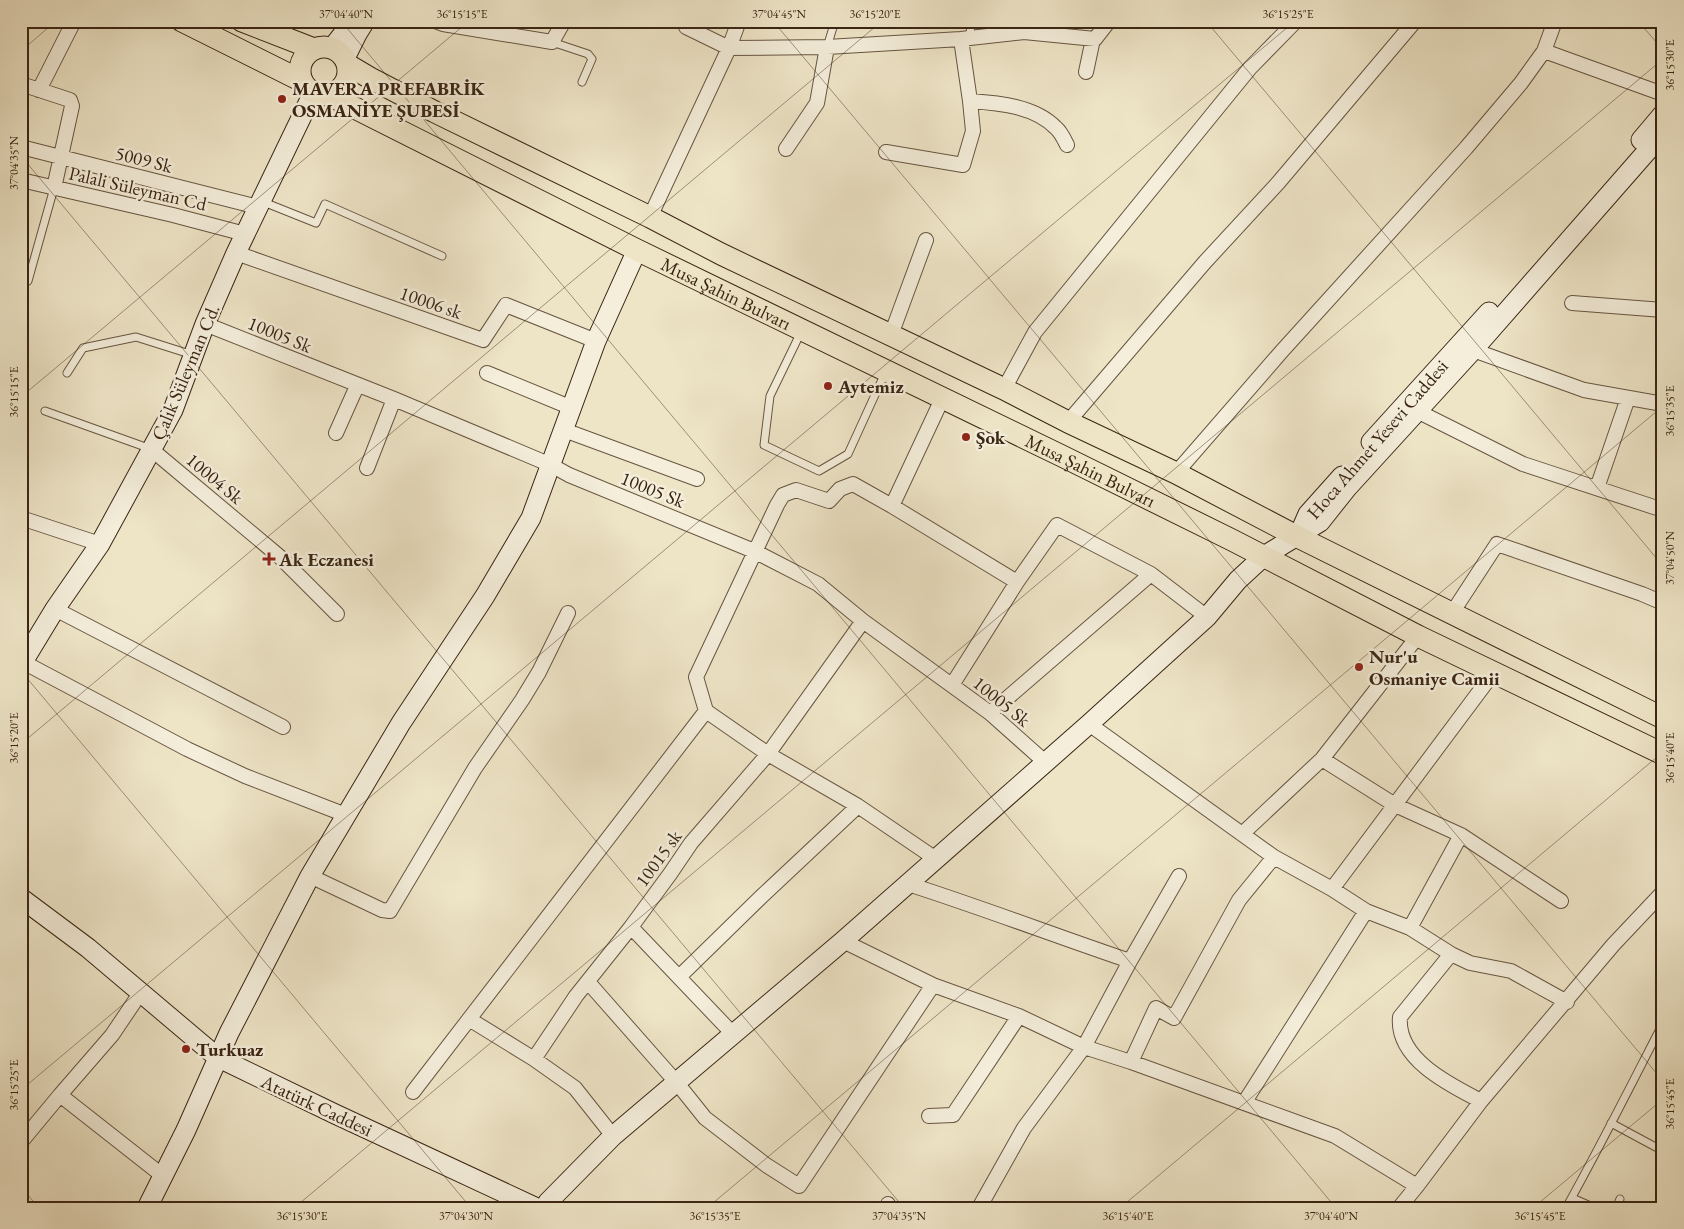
<svg xmlns="http://www.w3.org/2000/svg" width="1684" height="1229" font-family="'EB Garamond',serif">
<rect width="100%" height="100%" fill="#eee5c7"/>
<filter id="stains"><feTurbulence type="fractalNoise" baseFrequency=".004" numOctaves="4"/><feColorMatrix values="0 0 0 0 .2 0 0 0 0 .09 0 0 0 0 .02 0 0 0 .5 -.17"/></filter>
<radialGradient id="worn" r=".72"><stop offset=".6" stop-color="#630" stop-opacity="0"/><stop offset="1" stop-color="#630" stop-opacity=".3"/></radialGradient>
<g fill="none" stroke-linecap="round" stroke-linejoin="round">
<defs>
<path id="lane" d="M969,38L972,21
M552,42L588,54L592,59L582,82
M827,47L835,21
M261,201L316,223L325,204L442,256
M28,281L54,188
M801,332L770,396L764,445L819,471L848,454L885,373
M67,373L83,348L136,337L193,355
M45,411L151,449
M1611,1123L1663,1151
M1572,1198L1595,1208
M1566,1208C1600,1147 1631,1085 1663,1023
M1616,1208L1620,1199"/>
<path id="street" d="M435,21L443,24L552,42L564,21
M686,27L729,48L827,47L961,39L1024,32L1095,39L1109,21
M961,39L970,101C999,103 1035,106 1056,128C1061,132 1064,139 1067,145
M1544,51L1663,94
M1086,72L1093,39
M21,84L70,100L72,106L54,188
M39,90L74,21
M21,147L258,207
M786,149L817,103L827,47
M886,152L963,165L973,131L970,101
M21,180L173,215L245,234
M650,217L729,48L739,21
M236,253L483,340L506,305L596,341
M1572,303L1663,310
M205,324L394,399L551,465L569,475L754,551L818,584L863,621L990,713L1045,762
M891,335L926,240
M1473,350L1584,390L1663,404
M487,373L572,408
M1004,389L1035,332L1250,68L1296,21
M1417,411L1523,464L1663,510
M1068,422L1205,262L1278,183L1415,21
M564,430L697,479
M336,433L357,386
M151,449L280,557L337,614
M367,468L394,399
M1176,473L1282,351L1466,148L1521,83L1544,51L1555,21
M1597,488L1628,398
M892,506L943,397
M21,518L100,544
M1151,574L1207,617
M55,609L283,727
M1452,613L1497,544L1642,594L1663,603
M23,662L187,749L245,776L346,815
M952,685L1017,582L1057,525L1151,574L990,713
M706,711L768,754L858,806L936,859
M1089,724L1274,857L1332,889L1366,911L1410,928L1451,954
M1322,759L1395,805L1461,835L1561,901
M1242,834L1322,759L1418,636
M310,876L382,910L390,911L475,768L522,700L539,672L568,613
M908,884C983,908 1056,936 1130,961
M1332,889L1494,672
M631,927L733,1034
M1410,928L1461,835
M843,941L933,985L1019,1016L1084,1047L1131,1062L1335,1136L1417,1186
M679,977L762,896L858,806
M588,982L677,1083L705,1118L766,1165L799,1186L933,985
M141,992L112,1035L60,1095L163,1176
M469,1019L534,1059L576,996L631,927L670,874L691,843L768,754L863,621
M534,1059L575,1088L613,1136
M1131,1062L1156,1008L1174,1018L1239,900L1274,857
M413,1092L706,711L696,677L777,505L783,495L796,490L829,501L840,489L853,484L892,506L1017,582
M1481,1101C1450,1085 1396,1059 1400,1017L1451,954L1470,963L1511,971L1567,1002
M1244,1103L1366,911
M929,1116L953,1115L1019,1016
M21,1142L60,1095
M21,1207L23,1208
M887,1208L888,1204
M979,1208L1024,1128L1084,1047L1130,961L1179,876
M1399,1208L1417,1186L1481,1101L1613,945L1663,892"/>
<path id="secondary" d="M332,48L353,21
M345,58L357,34L365,21
M1641,140L1663,114
M1371,442L1489,312
M1298,537L1308,514L1342,476
M21,665L55,609L100,544L173,410L205,324L236,253L313,93
M21,898L88,948L217,1057L335,1114L537,1208
M147,1208L186,1130L229,1033L310,876L401,723L485,596L531,518L596,341L637,250
M545,1208L548,1202L613,1136L843,941L1089,724L1207,617L1238,580L1264,556L1320,522L1347,488L1473,350L1663,133"/>
<g id="primary">
<path d="M182,21L302,81"/>
<path d="M242,21L314,49"/>
<circle cx="324" cy="71" r="24"/>
<path d="M348,65L370,78L435,112L650,217L721,254L1004,389L1068,422L1176,473L1298,537L1663,718"/>
<path id="s1" d="M329,95L635,249L1064,457L1232,540L1418,636L1663,754"/>
</g>
</defs>
<use href="#lane" stroke="#675541" stroke-width="9"/>
<use href="#street" stroke="#675541" stroke-width="16"/>
<use href="#secondary" stroke="#3a2514" stroke-width="21"/>
<use href="#primary" stroke="#3a2514" stroke-width="23"/>
<use href="#lane" stroke="#f4eedb" stroke-width="7"/>
<use href="#street" stroke="#f4eedb" stroke-width="14"/>
<use href="#secondary" stroke="#f4eedb" stroke-width="19"/>
<use href="#primary" stroke="#eee5c7" stroke-width="21"/>
</g>
<path fill="none" stroke="#3a2514" stroke-width="1" stroke-opacity="0.45" d="M341,21L1336,1208M773,21L1663,1081M1206,21L1663,566M1638,21L1663,50M21,51L56,21M21,156L904,1208M21,397L469,21M21,671L471,1208M21,744L882,21M21,1090L1295,21M21,1187L39,1208M294,1208L1663,59M707,1208L1663,406M1120,1208L1663,752M1533,1208L1663,1099"/>
<g fill="#8f2418" stroke="#f4eedb" stroke-width="2">
<circle cx="282" cy="99" r="5"/>
<circle cx="828" cy="386" r="5"/>
<circle cx="966" cy="437" r="5"/>
<path d="M266.5 551.5h5v5h5v5h-5v5h-5v-5h-5v-5h5z"/>
<circle cx="1359" cy="667" r="5"/>
<circle cx="186" cy="1049" r="5"/>
</g>
<g text-anchor="middle" stroke-width="5" stroke-linejoin="round" paint-order="stroke">
<g font-size="19" font-weight="bold" fill="#3a2514" stroke="#f4eedb" text-anchor="start">
<text x="292" y="95">MAVERA PREFABRİK<tspan x="292" dy="22">OSMANİYE ŞUBESİ</tspan></text>
<text x="838" y="393">Aytemiz</text>
<text x="976" y="444">Şok</text>
<text x="279" y="566">Ak Eczanesi</text>
<text x="1369" y="663">Nur'u<tspan x="1369" dy="22">Osmaniye Camii</tspan></text>
<text x="196" y="1056">Turkuaz</text>
</g>
<g font-size="19" fill="#3a2514" stroke="#f4eedb">
<text transform="translate(144 159) rotate(14)" y="7">5009 Sk</text>
<text transform="translate(138 188) rotate(13)" y="7">Palali Süleyman Cd</text>
<text dy="7" stroke="none"><textPath href="#s1" startOffset="444">Musa Şahin Bulvarı</textPath></text>
<text transform="translate(431 302) rotate(19)" y="7">10006 sk</text>
<text transform="translate(280 334) rotate(22)" y="7">10005 Sk</text>
<text transform="translate(185 372) rotate(-67)" y="7">Çalık Süleyman Cd.</text>
<text transform="translate(1377 439) rotate(-49)" y="7">Hoca Ahmet Yesevi Caddesi</text>
<text dy="7" stroke="none"><textPath href="#s1" startOffset="849">Musa Şahin Bulvarı</textPath></text>
<text transform="translate(215 478) rotate(40)" y="7">10004 Sk</text>
<text transform="translate(653 489) rotate(22)" y="7">10005 Sk</text>
<text transform="translate(1002 701) rotate(39)" y="7">10005 Sk</text>
<text transform="translate(658 858) rotate(-54)" y="7">10015 sk</text>
<text transform="translate(317 1105) rotate(25)" y="7">Atatürk Caddesi</text>
</g>
</g>
<rect width="1684" height="1229" fill="none" stroke="#eee5c7" stroke-width="55"/>
<rect x="28" y="28" width="1628" height="1174" fill="none" stroke="#3a2514" stroke-width="2"/>
<g font-size="12" text-anchor="middle" fill="#3a2514">
<text x="346" y="18">37°04'40"N</text>
<text x="462" y="18">36°15'15"E</text>
<text x="779" y="18">37°04'45"N</text>
<text x="875" y="18">36°15'20"E</text>
<text x="1288" y="18">36°15'25"E</text>
<text transform="translate(1670 65) rotate(-90)" y="4">36°15'30"E</text>
<text transform="translate(14 163) rotate(-90)" y="4">37°04'35"N</text>
<text transform="translate(14 392) rotate(-90)" y="4">36°15'15"E</text>
<text transform="translate(1670 411) rotate(-90)" y="4">36°15'35"E</text>
<text transform="translate(1670 558) rotate(-90)" y="4">37°04'50"N</text>
<text transform="translate(14 738) rotate(-90)" y="4">36°15'20"E</text>
<text transform="translate(1670 758) rotate(-90)" y="4">36°15'40"E</text>
<text transform="translate(14 1085) rotate(-90)" y="4">36°15'25"E</text>
<text transform="translate(1670 1104) rotate(-90)" y="4">36°15'45"E</text>
<text x="302" y="1220">36°15'30"E</text>
<text x="466" y="1220">37°04'30"N</text>
<text x="715" y="1220">36°15'35"E</text>
<text x="899" y="1220">37°04'35"N</text>
<text x="1128" y="1220">36°15'40"E</text>
<text x="1331" y="1220">37°04'40"N</text>
<text x="1540" y="1220">36°15'45"E</text>
</g>
<rect width="100%" height="100%" filter="url(#stains)"/>
<rect width="100%" height="100%" fill="url(#worn)"/>
</svg>
